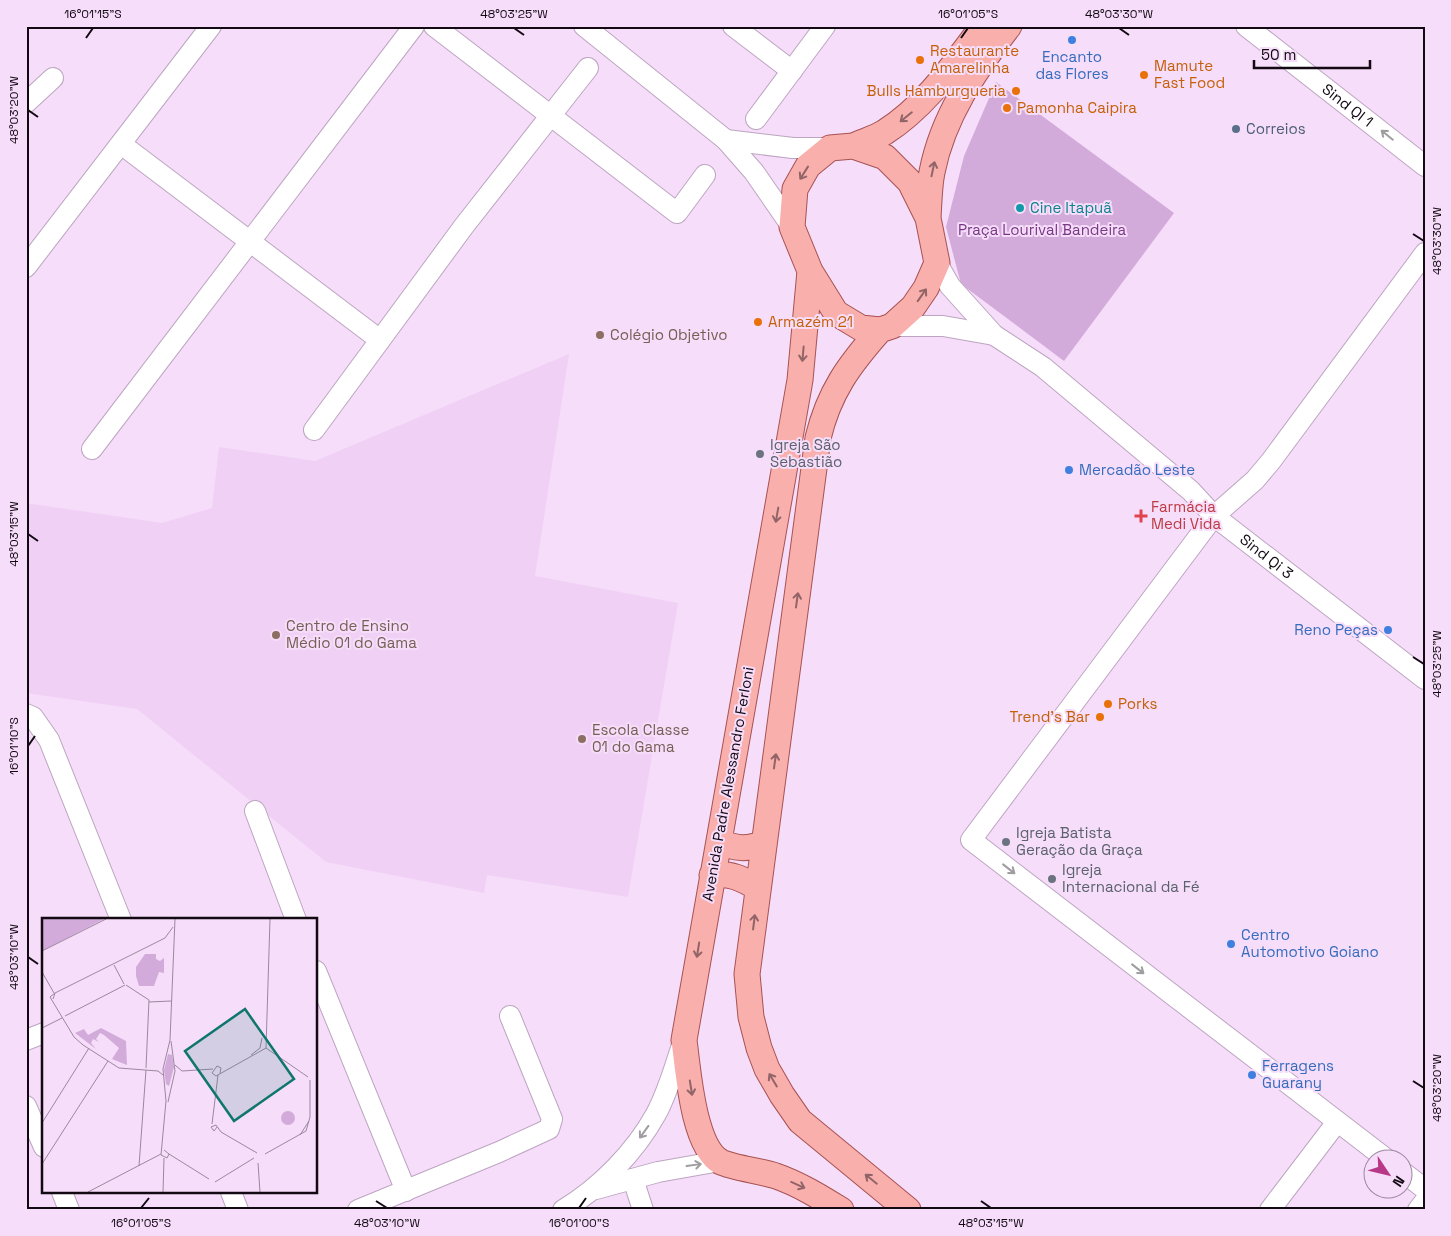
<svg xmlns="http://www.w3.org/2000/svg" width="1451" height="1236" font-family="'Space Grotesk',sans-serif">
<rect width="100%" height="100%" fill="#f6ddfa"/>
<path fill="#f0d1f5" d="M569,354L535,576L678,603L628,897L487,875L484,893L326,862L137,709L26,693V503L162,523L212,508L219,447L315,461Z"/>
<path fill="#d3abda" d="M996,82L1174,213L1064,361L961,284L946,227L964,156Z"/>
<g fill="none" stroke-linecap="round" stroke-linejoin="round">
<defs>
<g id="minor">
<path d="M434,26L677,213L705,175"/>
<path d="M584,26L726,140L754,172L792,227"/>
<path d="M733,26L792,71"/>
<path id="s1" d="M1246,26L1425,166"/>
<path d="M26,103L53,78"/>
<path d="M756,119L825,26"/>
<path d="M726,140L793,148H830"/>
<path d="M121,144L380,340"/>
<path id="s2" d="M937,263L950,286L994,335L1043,367L1191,491L1214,516L1425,679"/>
<path d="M26,267L211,26"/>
<path d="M892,326H943L994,335"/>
<path d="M314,430L464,226L588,68"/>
<path d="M92,449L414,26"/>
<path d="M26,714L33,717L49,740L121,920"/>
<path d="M255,811L296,920"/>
<path d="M316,971L406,1191"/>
<path d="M26,1040L44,1033"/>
<path d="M26,1106L44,1147"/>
<path d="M1385,1158L971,840L1214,516L1255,480L1271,461L1425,253"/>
<path d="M1404,1173L1425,1189"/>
<path d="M633,1179L643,1210"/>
<path d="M596,1189L658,1172L720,1161"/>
<path d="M62,1192L69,1210"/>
<path d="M231,1192L238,1210"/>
<path d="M358,1210L499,1152L549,1129L552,1119L510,1016"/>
<path d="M563,1210C600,1188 635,1152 656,1114C668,1092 675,1066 683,1042"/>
<path d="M1270,1210L1337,1122"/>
<path d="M1418,1210L1425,1201"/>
</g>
<path id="major" d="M853,146C864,141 876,138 885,132C926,106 954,64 983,26
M928,218C929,203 929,187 932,172C943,116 975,70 1009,26
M810,271L836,313L861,328L880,330L892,326L913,307L926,288L937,263L928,218L910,182L885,157L853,146L830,148L808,166L795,189L792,227L810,271L800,380L684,1040C688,1069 693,1147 721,1162C734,1168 761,1171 776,1176C799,1184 820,1197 841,1210
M880,330C849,365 829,392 818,438L747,974L751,1017L759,1048L767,1069L782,1095L800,1121L908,1210
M719,841C735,849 747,850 764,843
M712,875C731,873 741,878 758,888"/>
</defs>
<use href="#minor" stroke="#bda5c1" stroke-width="22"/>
<use href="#major" stroke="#a65252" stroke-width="27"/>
<use href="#minor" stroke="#fff" stroke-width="20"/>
<use href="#major" stroke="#f9afac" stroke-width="25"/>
</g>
<defs><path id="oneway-shaft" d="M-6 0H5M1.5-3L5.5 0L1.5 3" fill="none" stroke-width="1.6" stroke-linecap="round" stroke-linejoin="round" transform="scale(1.25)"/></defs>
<g stroke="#916467">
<use href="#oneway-shaft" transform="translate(906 117) rotate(141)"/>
<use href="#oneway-shaft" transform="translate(933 169) rotate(-78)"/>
<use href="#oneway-shaft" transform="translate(804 173) rotate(122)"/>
<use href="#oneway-shaft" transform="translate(922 295) rotate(-55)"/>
<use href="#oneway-shaft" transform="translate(803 354) rotate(95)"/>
<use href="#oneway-shaft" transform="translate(777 515) rotate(100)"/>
<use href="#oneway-shaft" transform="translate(797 600) rotate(-82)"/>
<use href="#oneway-shaft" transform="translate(775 761) rotate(-82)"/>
<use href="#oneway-shaft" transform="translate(754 922) rotate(-83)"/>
<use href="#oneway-shaft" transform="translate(698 950) rotate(99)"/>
<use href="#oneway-shaft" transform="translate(773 1080) rotate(-121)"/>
<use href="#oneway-shaft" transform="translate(691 1088) rotate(81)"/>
<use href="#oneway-shaft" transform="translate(871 1179) rotate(-141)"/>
<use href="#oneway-shaft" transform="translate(798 1185) rotate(24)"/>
</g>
<g stroke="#a09da1">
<use href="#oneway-shaft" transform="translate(1387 135) rotate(-141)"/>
<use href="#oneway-shaft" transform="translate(1009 869) rotate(38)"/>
<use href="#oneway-shaft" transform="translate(1138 969) rotate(38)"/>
<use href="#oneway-shaft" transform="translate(644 1132) rotate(126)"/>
<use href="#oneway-shaft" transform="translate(694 1165) rotate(-8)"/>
</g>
<path fill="none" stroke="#120913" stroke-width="2" d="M514,28L524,35M1119,28L1129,35M86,38L93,28M961,38L968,28M28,110L38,117M1413,234L1424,241M28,534L38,541M1413,657L1424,664M28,746L35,736M28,957L38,964M1413,1081L1424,1088M376,1201L387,1208M981,1201L991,1208M141,1208L149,1198M579,1208L586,1198"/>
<g fill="#3f7fe0" stroke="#f6ddfa" stroke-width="2">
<circle cx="1072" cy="40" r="5"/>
<circle cx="1069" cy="470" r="5"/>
<circle cx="1388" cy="630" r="5"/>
<circle cx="1231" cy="944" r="5"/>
<circle cx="1252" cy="1075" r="5"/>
</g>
<g fill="#e8710a" stroke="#f6ddfa" stroke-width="2">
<circle cx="920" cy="60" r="5"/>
<circle cx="1144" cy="75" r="5"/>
<circle cx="1016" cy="91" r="5"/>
<circle cx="1007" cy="108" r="5"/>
<circle cx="758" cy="322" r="5"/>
<circle cx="1108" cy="704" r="5"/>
<circle cx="1100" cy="717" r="5"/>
</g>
<circle fill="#5c6f8a" stroke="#f6ddfa" stroke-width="2" cx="1236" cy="129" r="5"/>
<circle fill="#0f9aa8" stroke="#f6ddfa" stroke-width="2" cx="1020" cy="208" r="5"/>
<g fill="#8d6e63" stroke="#f6ddfa" stroke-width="2">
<circle cx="600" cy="335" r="5"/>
<circle cx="276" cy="635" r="5"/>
<circle cx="582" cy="739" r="5"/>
</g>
<g fill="#6b7280" stroke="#f6ddfa" stroke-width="2">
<circle cx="760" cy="454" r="5"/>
<circle cx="1006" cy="842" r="5"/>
<circle cx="1052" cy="879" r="5"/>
</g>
<path fill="#e0444e" stroke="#f6ddfa" stroke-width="2" d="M1138.5 508.5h5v5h5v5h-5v5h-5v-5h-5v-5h5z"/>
<g text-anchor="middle" stroke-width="4" stroke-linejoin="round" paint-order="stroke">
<g font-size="15" fill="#c56008" stroke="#f6ddfa" text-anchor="start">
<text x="930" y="56">Restaurante<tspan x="930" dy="17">Amarelinha</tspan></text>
<text x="1154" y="71">Mamute<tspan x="1154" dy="17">Fast Food</tspan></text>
<text x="1006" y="96" text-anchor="end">Bulls Hamburgueria</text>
<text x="1017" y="113">Pamonha Caipira</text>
<text x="768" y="327">Armazém 21</text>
<text x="1118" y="709">Porks</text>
<text x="1090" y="722" text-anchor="end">Trend's Bar</text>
</g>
<g font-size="15" fill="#366cbe" stroke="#f6ddfa" text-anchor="start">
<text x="1072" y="62" text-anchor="middle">Encanto<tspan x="1072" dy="17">das Flores</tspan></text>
<text x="1079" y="475">Mercadão Leste</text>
<text x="1378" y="635" text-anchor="end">Reno Peças</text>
<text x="1241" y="940">Centro<tspan x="1241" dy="17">Automotivo Goiano</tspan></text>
<text x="1262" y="1071">Ferragens<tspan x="1262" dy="17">Guarany</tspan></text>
</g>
<g font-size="15" fill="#120913" stroke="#f6ddfa">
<text dy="5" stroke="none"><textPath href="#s1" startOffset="129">Sind QI 1</textPath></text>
<text dy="5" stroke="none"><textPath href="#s2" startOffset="444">Sind Qi 3</textPath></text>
<text transform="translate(728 784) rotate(-80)" y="5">Avenida Padre Alessandro Ferloni</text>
</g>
<g font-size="15" fill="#4e5e75" stroke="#f6ddfa" text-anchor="start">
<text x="1246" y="134">Correios</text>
</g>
<g font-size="15" fill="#0d838f" stroke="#f6ddfa" text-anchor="start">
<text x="1030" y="213">Cine Itapuã</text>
</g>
<g font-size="15" fill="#783883" stroke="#f6ddfa">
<text x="1042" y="235">Praça Lourival Bandeira</text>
</g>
<g font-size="15" fill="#785e54" stroke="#f6ddfa" text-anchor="start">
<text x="610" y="340">Colégio Objetivo</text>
<text x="286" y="631">Centro de Ensino<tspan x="286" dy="17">Médio 01 do Gama</tspan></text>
<text x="592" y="735">Escola Classe<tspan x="592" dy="17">01 do Gama</tspan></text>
</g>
<g font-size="15" fill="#5b616d" stroke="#f6ddfa" text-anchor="start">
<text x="770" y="450">Igreja São<tspan x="770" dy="17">Sebastião</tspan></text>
<text x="1016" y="838">Igreja Batista<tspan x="1016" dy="17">Geração da Graça</tspan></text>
<text x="1062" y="875">Igreja<tspan x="1062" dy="17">Internacional da Fé</tspan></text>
</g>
<g font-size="15" fill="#be3a42" stroke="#f6ddfa" text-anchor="start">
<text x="1151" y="512">Farmácia<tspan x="1151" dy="17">Medi Vida</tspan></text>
</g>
</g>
<g transform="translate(42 918)">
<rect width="275" height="275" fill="#f6ddfa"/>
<path d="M0,1H62L0,33ZM103,36H114V41L118,43L122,40V55L117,54L112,68H97L94,58V49ZM59,110L84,123L85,147L70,141L77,130L62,117L58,115L54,121L57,124L51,121L49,125L54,131L33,115L42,111L46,117ZM126,136L130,137L132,149L127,168L124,166L122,152ZM239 200a7 7 0 1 1 14 0a7 7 0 1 1-14 0Z" fill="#d3abda"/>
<path fill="none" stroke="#9b889e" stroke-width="1" d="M0,33L64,1M72,47L82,66M0,54L12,75M84,67L107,82L104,150M13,75L123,20L131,9M11,81L13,75L8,79L32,119L41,127L77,150L116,153L121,157M107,84L129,83M23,98L83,67M0,110L20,100M224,130L266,159M209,137L218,130L220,120M133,147L140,153L171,151M178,155L179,150L175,148L170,155L174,158L224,130L228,1M126,184L133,153L129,123M0,205L47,130M170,206L176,157M175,209L172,213L169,209L174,207L179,214L215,235M258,217L267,203M122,232L127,236L125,240L119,237L124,183L121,151L128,122L133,1M127,236L167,261M223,236L264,213L268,199V162M216,245L218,274M0,246L66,143M97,248L104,152M173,264L212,240M46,274L119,236M121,274L122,240"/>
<path fill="#0f766e" fill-opacity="0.15" stroke="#0f766e" stroke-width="2.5" d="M203,91L252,161L192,203L143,133Z"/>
<rect width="275" height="275" fill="none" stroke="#120913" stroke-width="2.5"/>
</g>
<rect width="1451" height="1236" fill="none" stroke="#f6ddfa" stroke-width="55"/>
<g transform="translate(1388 1174) rotate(125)"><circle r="24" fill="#f6ddfa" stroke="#9b889e"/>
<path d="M0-4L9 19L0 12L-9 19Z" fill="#b63886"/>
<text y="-8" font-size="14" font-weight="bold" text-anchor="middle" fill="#120913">N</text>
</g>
<path d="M1254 60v8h116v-8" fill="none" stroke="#120913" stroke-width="2.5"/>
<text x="1261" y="60" font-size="15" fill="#120913" stroke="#f6ddfa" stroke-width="4" paint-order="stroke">50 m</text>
<rect x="28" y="28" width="1396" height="1180" fill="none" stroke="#120913" stroke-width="2"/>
<g font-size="12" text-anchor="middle" fill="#120913">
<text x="93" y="18">16°01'15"S</text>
<text x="514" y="18">48°03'25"W</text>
<text x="968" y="18">16°01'05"S</text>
<text x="1119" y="18">48°03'30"W</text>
<text transform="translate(14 110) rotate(-90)" y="4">48°03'20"W</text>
<text transform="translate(1437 241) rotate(-90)" y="4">48°03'30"W</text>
<text transform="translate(14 534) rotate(-90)" y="4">48°03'15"W</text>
<text transform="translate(1437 664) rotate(-90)" y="4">48°03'25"W</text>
<text transform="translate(14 746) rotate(-90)" y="4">16°01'10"S</text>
<text transform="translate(14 957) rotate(-90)" y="4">48°03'10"W</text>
<text transform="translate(1437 1088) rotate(-90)" y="4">48°03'20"W</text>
<text x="141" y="1227">16°01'05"S</text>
<text x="387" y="1227">48°03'10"W</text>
<text x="579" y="1227">16°01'00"S</text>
<text x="991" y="1227">48°03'15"W</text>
</g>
</svg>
